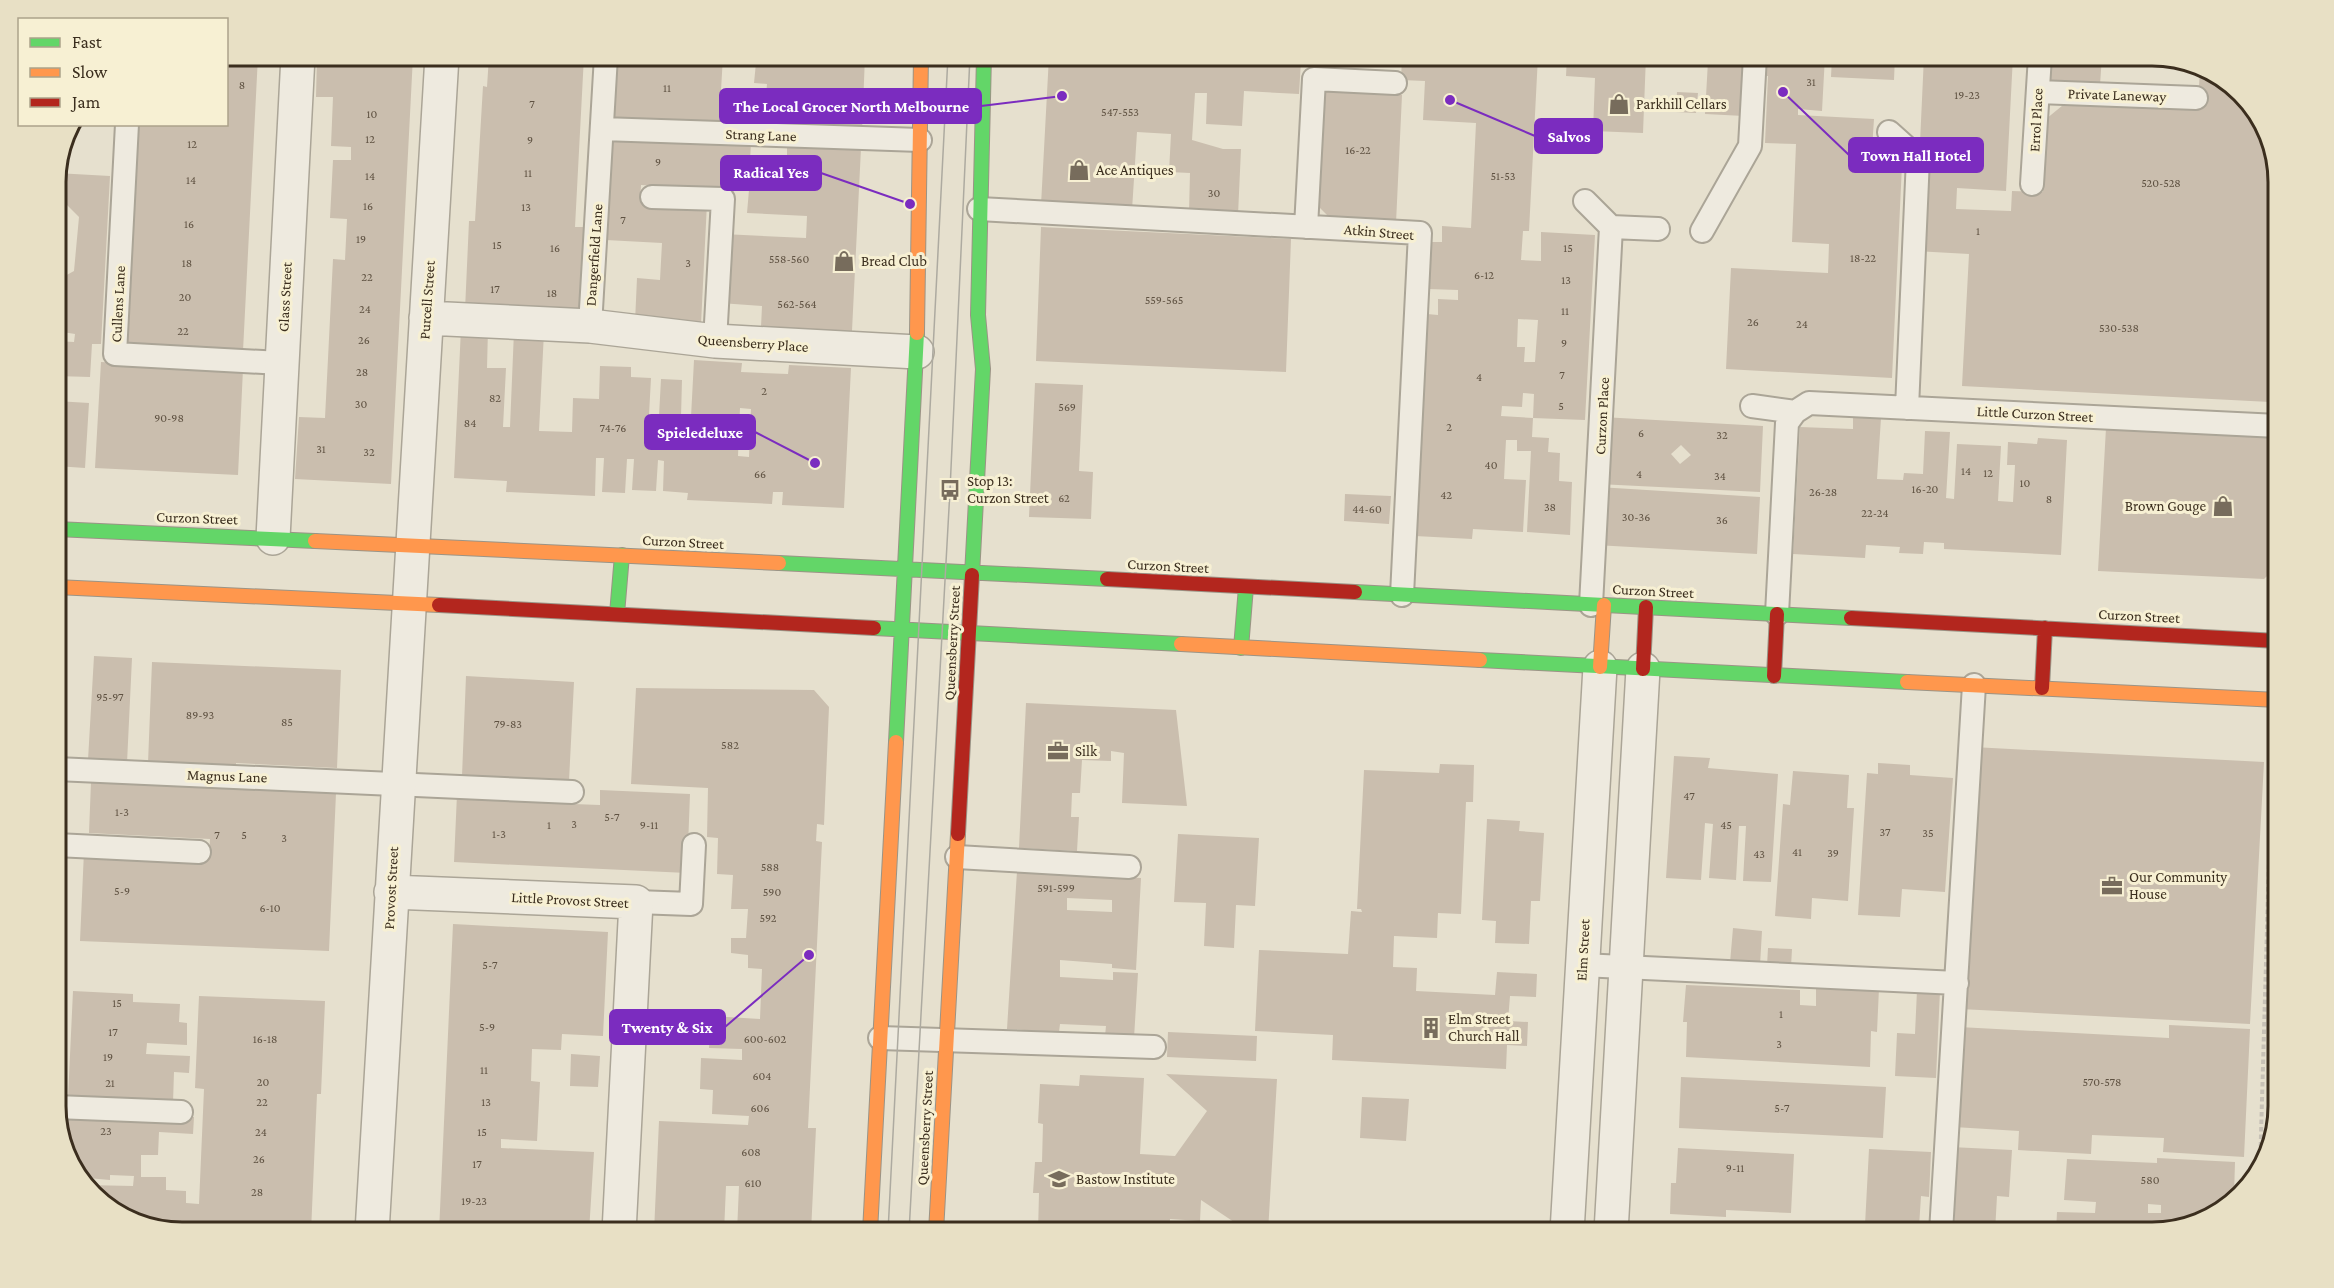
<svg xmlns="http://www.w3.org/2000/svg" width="2334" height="1288" font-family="'Crimson Pro',serif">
<rect width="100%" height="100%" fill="#e6e0ce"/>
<path fill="#cabeae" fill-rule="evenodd" d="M226,56H258L243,351L121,345L132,124H226Z
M317,56H413L391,484L295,479L299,417L325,418L333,259L345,260L347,219L330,218L333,160H351V147L331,146L333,97H316Z
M489,56H584L575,227H584L580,317L465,310L469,221H475L483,86L487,87Z
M614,56H723L719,125L612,120Z
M768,56H865L862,131L753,126L754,107L766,108V95L767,84L754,83L756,63L768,64Z
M1049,56L1196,58V56H1354L1353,63L1301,61L1299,94L1244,91L1242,126L1206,124L1207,93H1195L1192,140L1223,149H1241L1238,215L1189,213L1190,173L1169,172L1171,134L1137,132L1132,210L1041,205Z
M1402,56H1538L1529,231H1523L1521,260L1541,261V232L1595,235L1585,420L1533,418L1534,394L1523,393L1522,407L1502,406L1501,416L1533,418L1532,437L1549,438L1548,452L1560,453L1559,481L1572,482L1570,535L1527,532L1531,451H1517V440H1506L1504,479L1526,480L1523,532L1473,529L1472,539L1415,536L1427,314L1438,315V299L1458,300V290L1428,289L1431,242H1442V226L1471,228L1476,123L1423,120L1425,81L1401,80ZM1518,319L1538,320L1535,362H1524L1525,347H1517Z
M1567,56H1646L1643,133L1593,131L1595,78L1566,76Z
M1676,56H1747L1744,116L1705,114L1708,61L1676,59Z
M1762,56H1825L1822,111L1798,109V115L1874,119L1872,149L1902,165L1892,378L1726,369L1731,268L1828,273L1829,244L1792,242L1796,144L1765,143L1768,76H1761Z
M1832,56H1895L1894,80L1831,77Z
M1924,56H2013L2006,191L1957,188L1956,209L2011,211L2012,191L2043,192L2046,119L2068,101L2198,107L2200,67L2208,69L2257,112L2278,174L2270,402L1962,386L1969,254L1915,251Z
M2050,56H2102L2100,85L2049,83Z
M1326,91L1402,95L1396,223L1332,220L1314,202L1319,98Z
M1677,92L1698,93L1696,113L1676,112Z
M611,136L751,143L750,160L787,161V144L861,148L852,331L761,327L762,306L720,303L723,234L806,238L807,216L747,213L749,190L641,185L640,200L707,203L701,324L635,322L637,278L660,280L662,243L606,240Z
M56,173L110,176L101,344H92L90,377L56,376V341L74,342L75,334L56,331V306L62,305L63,277L74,271L79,217L63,201L56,200Z
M1041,227L1291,239L1286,372L1036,361Z
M461,328L488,329L487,368H506L503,427H510L514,331L544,332L539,431L572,432L573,398L599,399L600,366L631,367V377L651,378L649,415L659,416L661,379L682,380L681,417H691L694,360L742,363L741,372L788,374L789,365L851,368L844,508L782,505L783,492H773L772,504L687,500L688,493L663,491L664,461L658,460L656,491L632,490L634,459H627L625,493L602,492L604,458H596L595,496L506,492L507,481L454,478ZM740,408L751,409L749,457L738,456Z
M101,362L243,369L238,475L95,468Z
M1035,383L1083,385L1079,471L1093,472L1091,519L1029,517Z
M56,401L89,403L85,468L56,466Z
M1853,416L1881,418L1877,479L1903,480L1904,473L1923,474L1925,431L1950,432L1946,498L1954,499L1957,444L2001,446L1998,501L2013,502L2015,465H2007L2008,442L2037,444L2038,438L2067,440L2061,555L1944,549V543L1924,542L1923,554L1899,553L1900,547L1866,545L1865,558L1793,554L1800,427L1853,429Z
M1602,417L1763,426L1760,492L1598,484ZM1681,445L1691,455L1680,464L1671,454Z
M2106,428L2278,438L2271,572L2264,579L2098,571Z
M1598,487L1760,497L1757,554L1595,545Z
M1345,494L1391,496L1389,524L1344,521Z
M94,656L132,658L127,763L88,760Z
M152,662L341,670L337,768L236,763V767L148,763Z
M466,676L574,682L569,781L462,776Z
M636,688L814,690L829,707L824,825L817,824L816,841L822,842L808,1128H816L811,1232H737L739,1186H726L724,1232H654L659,1121L748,1125L749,1116L712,1114L713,1090L700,1089L701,1058L742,1060V1049L709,1048L711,1016L760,1019L762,969L748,968V955L731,953V938H746L748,909H731L733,875L717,874L718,838L707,837L708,788L631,784Z
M1026,703L1176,710L1187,806L1122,803L1124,753L1111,751V761L1082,760L1080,793H1072L1071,817H1079L1077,851L1019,848Z
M1973,747L2264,762L2250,1024L1960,1009Z
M1674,756L1710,758L1708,768L1778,774L1771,882L1743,881L1746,826H1739L1736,880L1709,878L1713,824L1705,823L1701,880L1666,878Z
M1878,763L1910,765V775L1953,778L1945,892L1902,889L1900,917L1858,915L1867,773L1878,774Z
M1440,764L1474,765L1473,802H1466L1461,914L1438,913L1437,938L1394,936L1393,967L1417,968L1416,991L1495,995L1497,972L1537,974L1536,997L1510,996L1508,1021L1528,1022L1527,1046L1507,1045L1506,1069L1332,1060L1333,1035L1255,1031L1259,950L1348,954L1351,911L1362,912L1361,909H1357L1364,770L1439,773Z
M1793,771L1849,775L1847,808H1854L1848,901L1812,898L1811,919L1775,916L1783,804L1790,805Z
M91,782L336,793L329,951L80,941L84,851L209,857L210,839L89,833Z
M600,790L690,794L687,873L454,862L457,794L574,800L573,804L600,805Z
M1487,819L1520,821L1519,831L1544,833L1540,901H1531L1529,944L1495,943L1496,921L1482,920Z
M1178,834L1259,838L1255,906L1236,905L1234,948L1204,946L1206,903L1174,902Z
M1017,871L1141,878L1136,970L1112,968V964L1060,960V977L1113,980V972L1138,973L1134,1038L1105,1036L1106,1026L1060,1024L1059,1032L1007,1029ZM1067,898L1112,900V912L1067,910Z
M453,924L608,932L603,1036L562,1034L561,1050L532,1049L531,1081L540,1082L537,1141L501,1139V1148L594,1152L589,1232H439Z
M1733,928L1762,931L1760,965L1730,963Z
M1768,948L1792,949L1791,967L1767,966Z
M1686,985L1800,990V1005L1816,1006V985L1879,988L1877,1032L1871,1031L1870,1067L1686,1057L1687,1022H1683Z
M1917,990L1940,991L1936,1078L1895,1076L1897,1033L1915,1034Z
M73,991L133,994V1002L180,1004L179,1022L187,1023V1045L147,1043L146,1054L190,1056L189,1073L174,1072L173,1103L68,1098Z
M199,996L325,1001L321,1094H317L311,1232H182L126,1219L86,1185L133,1186L134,1176L110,1175V1180L77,1177L66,1145L68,1113L194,1117L193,1134L159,1132L158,1155H141V1177H166V1190L186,1191V1203L199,1204L204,1089L195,1088Z
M2169,1025L2250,1029L2244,1157L2163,1152L2164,1138L2092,1135L2091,1154L2018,1150L2019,1131L1954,1127L1959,1027L2169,1038Z
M1168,1032L1257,1036L1256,1061L1167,1057Z
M571,1054L600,1056L598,1087L570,1086Z
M1166,1074L1277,1079L1268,1232H1249L1201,1200L1200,1221L1170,1219L1169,1232H1038L1039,1193H1033L1035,1162H1042L1043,1124L1038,1123L1040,1084L1079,1086L1080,1075L1144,1078L1140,1154L1175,1156L1207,1111Z
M1681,1077L1886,1087L1883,1138L1679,1128Z
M1362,1097L1409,1099L1406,1141L1360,1138Z
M1951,1147L2012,1150L2009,1197L1997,1196L1995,1232H1954L1955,1194H1948Z
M1678,1148L1794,1154L1791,1213L1726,1210V1217L1670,1214L1671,1183H1676Z
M1869,1149L1931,1152L1929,1197L1921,1196L1919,1227L1865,1225Z
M2157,1158L2235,1162L2234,1196L2222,1208H2216L2215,1216L2153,1232H2056L2057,1212L2095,1213L2096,1202L2064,1200L2067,1159L2157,1163ZM2148,1204L2161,1205V1213H2148Z
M1693,1223L1777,1227V1232H1692Z"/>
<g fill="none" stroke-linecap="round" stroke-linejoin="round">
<defs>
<path id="lane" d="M2038,92L2196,98
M127,124L115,354L281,363
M602,129L920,140
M1889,132L1918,158L1907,408
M2032,184L2040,56
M652,197L723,199L715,341
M1585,201L1611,227L1658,229
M979,209L1420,233L1402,595
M1306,227L1314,79L1395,83
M1702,231L1750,146L1755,56
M590,326L606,56
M1752,406L1795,412
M1591,605L1611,227
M1777,614L1787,423L1795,412L1809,403L2278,426
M56,769L572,792
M56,845L199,852
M957,857L1129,867
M636,902L691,904L694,845
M1582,965L1957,983
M880,1038L1154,1047
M56,1107L181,1112
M1941,1232L1974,685"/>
<path id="street" d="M426,318L590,326L715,341L917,352
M273,538L298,56
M391,892L636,902L619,1232
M372,1232L442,56
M1567,1232L1600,667
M1611,1232L1643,669"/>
<path id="fast" d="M56,529L315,541
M779,563L1107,579
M972,575L983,369L978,315L984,56
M1355,592L1851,618
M617,614L622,555
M874,628L1181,644
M1241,648L1246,587
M1480,660L1907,682
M896,742L917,333"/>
<path id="slow" d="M917,333L921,56
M315,541L779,563
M56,587L439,605
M1181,644L1480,660
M1600,667L1604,605
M1907,682L2278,700
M870,1232L896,742
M936,1232L958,834"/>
<path id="jam" d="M1107,579L1355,592
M439,605L874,628
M1851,618L2278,641
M1643,669L1646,607
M1774,676L1777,614
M2042,688L2045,628
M958,834L972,575"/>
</defs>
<use href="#lane" stroke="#aba597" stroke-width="26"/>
<use href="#street" stroke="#aba597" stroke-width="36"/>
<use href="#fast" stroke="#9b9486" stroke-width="16"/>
<use href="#slow" stroke="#9b9486" stroke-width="16"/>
<use href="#jam" stroke="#9b9486" stroke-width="16"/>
<path stroke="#c7c1b6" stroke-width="4" stroke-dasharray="4.5 3" stroke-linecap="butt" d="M2260,1169L2272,757"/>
<use href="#lane" stroke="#eeeadf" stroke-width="22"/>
<use href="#street" stroke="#eeeadf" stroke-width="33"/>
<use href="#fast" stroke="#63d668" stroke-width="14"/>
<use href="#slow" stroke="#ff974d" stroke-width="14"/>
<use href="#jam" stroke="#b3261e" stroke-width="14"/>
<path stroke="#adaaa0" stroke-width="1.5" d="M888,1232L948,56
M909,1232L950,490L970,56"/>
</g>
<defs>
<symbol id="shop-bare" viewBox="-9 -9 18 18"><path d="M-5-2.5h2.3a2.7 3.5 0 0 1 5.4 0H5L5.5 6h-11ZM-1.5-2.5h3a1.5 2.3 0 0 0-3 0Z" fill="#776c5c" stroke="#f7f0d3" stroke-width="2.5" paint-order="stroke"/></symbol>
<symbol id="bus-bare" viewBox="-9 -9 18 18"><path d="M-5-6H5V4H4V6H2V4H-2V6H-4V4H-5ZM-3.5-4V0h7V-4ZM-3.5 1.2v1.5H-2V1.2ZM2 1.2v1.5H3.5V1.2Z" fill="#776c5c" stroke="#f7f0d3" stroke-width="2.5" paint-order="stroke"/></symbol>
<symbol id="office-bare" viewBox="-9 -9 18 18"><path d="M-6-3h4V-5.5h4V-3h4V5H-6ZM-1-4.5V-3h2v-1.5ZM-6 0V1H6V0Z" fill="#776c5c" stroke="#f7f0d3" stroke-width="2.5" paint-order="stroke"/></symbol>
<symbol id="building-bare" viewBox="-9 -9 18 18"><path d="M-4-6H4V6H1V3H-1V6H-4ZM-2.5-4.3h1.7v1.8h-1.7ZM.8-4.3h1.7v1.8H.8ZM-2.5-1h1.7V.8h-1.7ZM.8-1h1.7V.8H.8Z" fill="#776c5c" stroke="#f7f0d3" stroke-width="2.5" paint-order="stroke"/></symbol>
<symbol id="university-bare" viewBox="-9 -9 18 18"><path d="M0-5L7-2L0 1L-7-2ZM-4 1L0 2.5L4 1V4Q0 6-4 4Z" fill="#776c5c" stroke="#f7f0d3" stroke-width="2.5" paint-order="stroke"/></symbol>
</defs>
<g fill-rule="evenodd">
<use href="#shop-bare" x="1604" y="89" width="30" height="30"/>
<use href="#shop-bare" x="1064" y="155" width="30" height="30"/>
<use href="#shop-bare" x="829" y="246" width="30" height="30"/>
<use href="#bus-bare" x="935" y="475" width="30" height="30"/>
<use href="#shop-bare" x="2208" y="491" width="30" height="30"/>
<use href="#office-bare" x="1043" y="736" width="30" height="30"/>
<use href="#office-bare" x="2097" y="871" width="30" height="30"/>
<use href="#building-bare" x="1416" y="1013" width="30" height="30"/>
<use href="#university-bare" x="1044" y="1164" width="30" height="30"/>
</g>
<g text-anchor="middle" stroke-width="6" stroke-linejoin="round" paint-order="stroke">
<g font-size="12" fill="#5f5242">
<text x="1811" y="86">31</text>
<text x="242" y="89">8</text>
<text x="667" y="92">11</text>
<text x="1967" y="99">19-23</text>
<text x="532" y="108">7</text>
<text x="1120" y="116">547-553</text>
<text x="372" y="118">10</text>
<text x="370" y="143">12</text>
<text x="530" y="144">9</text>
<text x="192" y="148">12</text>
<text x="1358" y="154">16-22</text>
<text x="658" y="166">9</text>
<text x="528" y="177">11</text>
<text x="370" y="180">14</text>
<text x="1503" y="180">51-53</text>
<text x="191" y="184">14</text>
<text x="2161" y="187">520-528</text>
<text x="1214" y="197">30</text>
<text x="368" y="210">16</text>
<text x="526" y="211">13</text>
<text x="623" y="224">7</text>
<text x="189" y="228">16</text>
<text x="1978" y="235">1</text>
<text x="361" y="243">19</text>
<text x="497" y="249">15</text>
<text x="555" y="252">16</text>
<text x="1568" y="252">15</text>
<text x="1863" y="262">18-22</text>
<text x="789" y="263">558-560</text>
<text x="187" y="267">18</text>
<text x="688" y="267">3</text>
<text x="1484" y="279">6-12</text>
<text x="367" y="281">22</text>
<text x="1566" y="284">13</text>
<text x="495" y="293">17</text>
<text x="552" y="297">18</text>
<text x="185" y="301">20</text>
<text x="1164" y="304">559-565</text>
<text x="797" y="308">562-564</text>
<text x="365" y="313">24</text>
<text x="1565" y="315">11</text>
<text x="1753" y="326">26</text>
<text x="1802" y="328">24</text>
<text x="2119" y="332">530-538</text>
<text x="183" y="335">22</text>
<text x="364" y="344">26</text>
<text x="1564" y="347">9</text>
<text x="362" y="376">28</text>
<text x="1562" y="379">7</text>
<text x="1479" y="381">4</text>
<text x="764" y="395">2</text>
<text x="495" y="402">82</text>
<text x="361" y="408">30</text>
<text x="1561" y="410">5</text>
<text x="1067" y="411">569</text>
<text x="169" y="422">90-98</text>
<text x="470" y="427">84</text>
<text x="1449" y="431">2</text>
<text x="613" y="432">74-76</text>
<text x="1641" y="437">6</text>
<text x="1722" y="439">32</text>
<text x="321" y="453">31</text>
<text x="369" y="456">32</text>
<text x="1491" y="469">40</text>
<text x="1966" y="475">14</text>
<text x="1988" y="477">12</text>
<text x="760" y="478">66</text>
<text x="1639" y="478">4</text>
<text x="1720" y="480">34</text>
<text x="2025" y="487">10</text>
<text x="1925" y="493">16-20</text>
<text x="1823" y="496">26-28</text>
<text x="1446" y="499">42</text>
<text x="1064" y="502">62</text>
<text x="2049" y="503">8</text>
<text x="1550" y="511">38</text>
<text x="1367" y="513">44-60</text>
<text x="1875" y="517">22-24</text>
<text x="1636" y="521">30-36</text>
<text x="1722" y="524">36</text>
<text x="110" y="701">95-97</text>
<text x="200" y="719">89-93</text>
<text x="287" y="726">85</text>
<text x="508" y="728">79-83</text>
<text x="730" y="749">582</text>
<text x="1689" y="800">47</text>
<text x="122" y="816">1-3</text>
<text x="612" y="821">5-7</text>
<text x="574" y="828">3</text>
<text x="549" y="829">1</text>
<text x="649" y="829">9-11</text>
<text x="1726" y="829">45</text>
<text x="1885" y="836">37</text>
<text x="1928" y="837">35</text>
<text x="499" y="838">1-3</text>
<text x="217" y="839">7</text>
<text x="244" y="839">5</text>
<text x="284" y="842">3</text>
<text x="1797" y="856">41</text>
<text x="1833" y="857">39</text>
<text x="1759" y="858">43</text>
<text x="770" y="871">588</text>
<text x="1056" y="892">591-599</text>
<text x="122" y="895">5-9</text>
<text x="772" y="896">590</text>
<text x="270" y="912">6-10</text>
<text x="768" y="922">592</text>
<text x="490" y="969">5-7</text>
<text x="117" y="1007">15</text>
<text x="1781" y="1018">1</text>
<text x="487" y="1031">5-9</text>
<text x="113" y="1036">17</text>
<text x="265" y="1043">16-18</text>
<text x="765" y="1043">600-602</text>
<text x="1779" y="1048">3</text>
<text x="108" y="1061">19</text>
<text x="484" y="1074">11</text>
<text x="762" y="1080">604</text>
<text x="263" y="1086">20</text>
<text x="2102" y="1086">570-578</text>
<text x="110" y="1087">21</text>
<text x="262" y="1106">22</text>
<text x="486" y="1106">13</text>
<text x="760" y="1112">606</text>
<text x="1782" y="1112">5-7</text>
<text x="106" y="1135">23</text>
<text x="261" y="1136">24</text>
<text x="482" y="1136">15</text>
<text x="751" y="1156">608</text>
<text x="259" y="1163">26</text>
<text x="477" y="1168">17</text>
<text x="1735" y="1172">9-11</text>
<text x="2150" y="1184">580</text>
<text x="753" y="1187">610</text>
<text x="257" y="1196">28</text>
<text x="474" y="1205">19-23</text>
</g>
<g font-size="15" fill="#3b2e1e" stroke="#f7f0d3">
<text transform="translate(2117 95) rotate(2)" y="5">Private Laneway</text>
<text transform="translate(2036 120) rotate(-87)" y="5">Errol Place</text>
<text transform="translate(761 135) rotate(2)" y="5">Strang Lane</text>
<text transform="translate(1379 232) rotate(5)" y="5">Atkin Street</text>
<text transform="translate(594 255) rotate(-86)" y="5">Dangerfield Lane</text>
<text transform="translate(285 297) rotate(-87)" y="5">Glass Street</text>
<text transform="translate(427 300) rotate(-86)" y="5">Purcell Street</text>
<text transform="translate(118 304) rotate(-87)" y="5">Cullens Lane</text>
<text transform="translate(753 343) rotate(4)" y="5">Queensberry Place</text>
<text transform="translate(2035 414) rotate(3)" y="5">Little Curzon Street</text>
<text transform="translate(1602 416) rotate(-87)" y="5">Curzon Place</text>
<text transform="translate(197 518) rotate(2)" y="5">Curzon Street</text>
<text transform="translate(683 542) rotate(3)" y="5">Curzon Street</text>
<text transform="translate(1168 566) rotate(3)" y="5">Curzon Street</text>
<text transform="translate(1653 591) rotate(3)" y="5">Curzon Street</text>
<text transform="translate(2139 616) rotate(3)" y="5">Curzon Street</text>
<text transform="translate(952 643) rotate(-87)" y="5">Queensberry Street</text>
<text transform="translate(227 776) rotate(2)" y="5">Magnus Lane</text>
<text transform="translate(391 888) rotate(-87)" y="5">Provost Street</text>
<text transform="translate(570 900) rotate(3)" y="5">Little Provost Street</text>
<text transform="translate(1583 950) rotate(-87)" y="5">Elm Street</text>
<text transform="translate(925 1128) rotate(-87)" y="5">Queensberry Street</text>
</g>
<g font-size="15" fill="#3b2e1e" stroke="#f7f0d3" text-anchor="start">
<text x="1636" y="109">Parkhill Cellars</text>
<text x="1096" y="175">Ace Antiques</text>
<text x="861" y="266">Bread Club</text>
<text x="967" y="486">Stop 13:<tspan x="967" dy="17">Curzon Street</tspan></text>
<text x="2206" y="511" text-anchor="end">Brown Gouge</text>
<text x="1075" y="756">Silk</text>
<text x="2129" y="882">Our Community<tspan x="2129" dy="17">House</tspan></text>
<text x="1448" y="1024">Elm Street<tspan x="1448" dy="17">Church Hall</tspan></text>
<text x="1076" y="1184">Bastow Institute</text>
</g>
</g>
<path d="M0 0H2334V1288H0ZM182 66H2152A116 116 0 0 1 2268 182V1106A116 116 0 0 1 2152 1222H182A116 116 0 0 1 66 1106V182A116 116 0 0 1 182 66Z" fill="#e8e0c5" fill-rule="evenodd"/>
<path fill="none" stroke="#3b2e1e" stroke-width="3" d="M182 66H2152A116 116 0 0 1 2268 182V1106A116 116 0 0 1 2152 1222H182A116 116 0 0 1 66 1106V182A116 116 0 0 1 182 66Z"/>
<path fill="none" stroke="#7b2cbf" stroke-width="2" d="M1062 96L981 106M1450 100L1535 136M1783 92L1849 155M910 204L821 173M815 463L755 432M809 955L725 1027"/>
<g fill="#7b2cbf" stroke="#f7f0d3" stroke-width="2">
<circle cx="1062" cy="96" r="6"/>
<circle cx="1450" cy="100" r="6"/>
<circle cx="1783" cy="92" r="6"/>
<circle cx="910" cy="204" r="6"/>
<circle cx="815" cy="463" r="6"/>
<circle cx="809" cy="955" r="6"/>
</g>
<g fill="#7b2cbf" stroke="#7b2cbf" stroke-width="2">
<rect x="720" y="89" width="261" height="34" rx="6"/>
<rect x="1535" y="119" width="67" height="34" rx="6"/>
<rect x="1849" y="138" width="134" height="34" rx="6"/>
<rect x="721" y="156" width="100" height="34" rx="6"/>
<rect x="645" y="415" width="110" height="34" rx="6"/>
<rect x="610" y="1010" width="115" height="34" rx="6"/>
</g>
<g font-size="16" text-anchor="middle" font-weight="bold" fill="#fff">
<text x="851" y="112">The Local Grocer North Melbourne</text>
<text x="1569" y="142">Salvos</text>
<text x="1916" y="161">Town Hall Hotel</text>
<text x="771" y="178">Radical Yes</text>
<text x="700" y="438">Spieledeluxe</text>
<text x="667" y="1033">Twenty &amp; Six</text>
</g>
<rect x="18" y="18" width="210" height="108" fill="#f7f0d3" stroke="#aca28b" stroke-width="1.5"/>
<rect x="30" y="38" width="30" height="9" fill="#63d668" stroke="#aca28b" stroke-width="1.5"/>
<text x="72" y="48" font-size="18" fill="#3b2e1e">Fast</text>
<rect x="30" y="68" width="30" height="9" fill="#ff974d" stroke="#aca28b" stroke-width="1.5"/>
<text x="72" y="78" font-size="18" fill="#3b2e1e">Slow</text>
<rect x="30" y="98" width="30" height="9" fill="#b3261e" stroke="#aca28b" stroke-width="1.5"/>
<text x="72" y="108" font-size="18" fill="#3b2e1e">Jam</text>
</svg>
